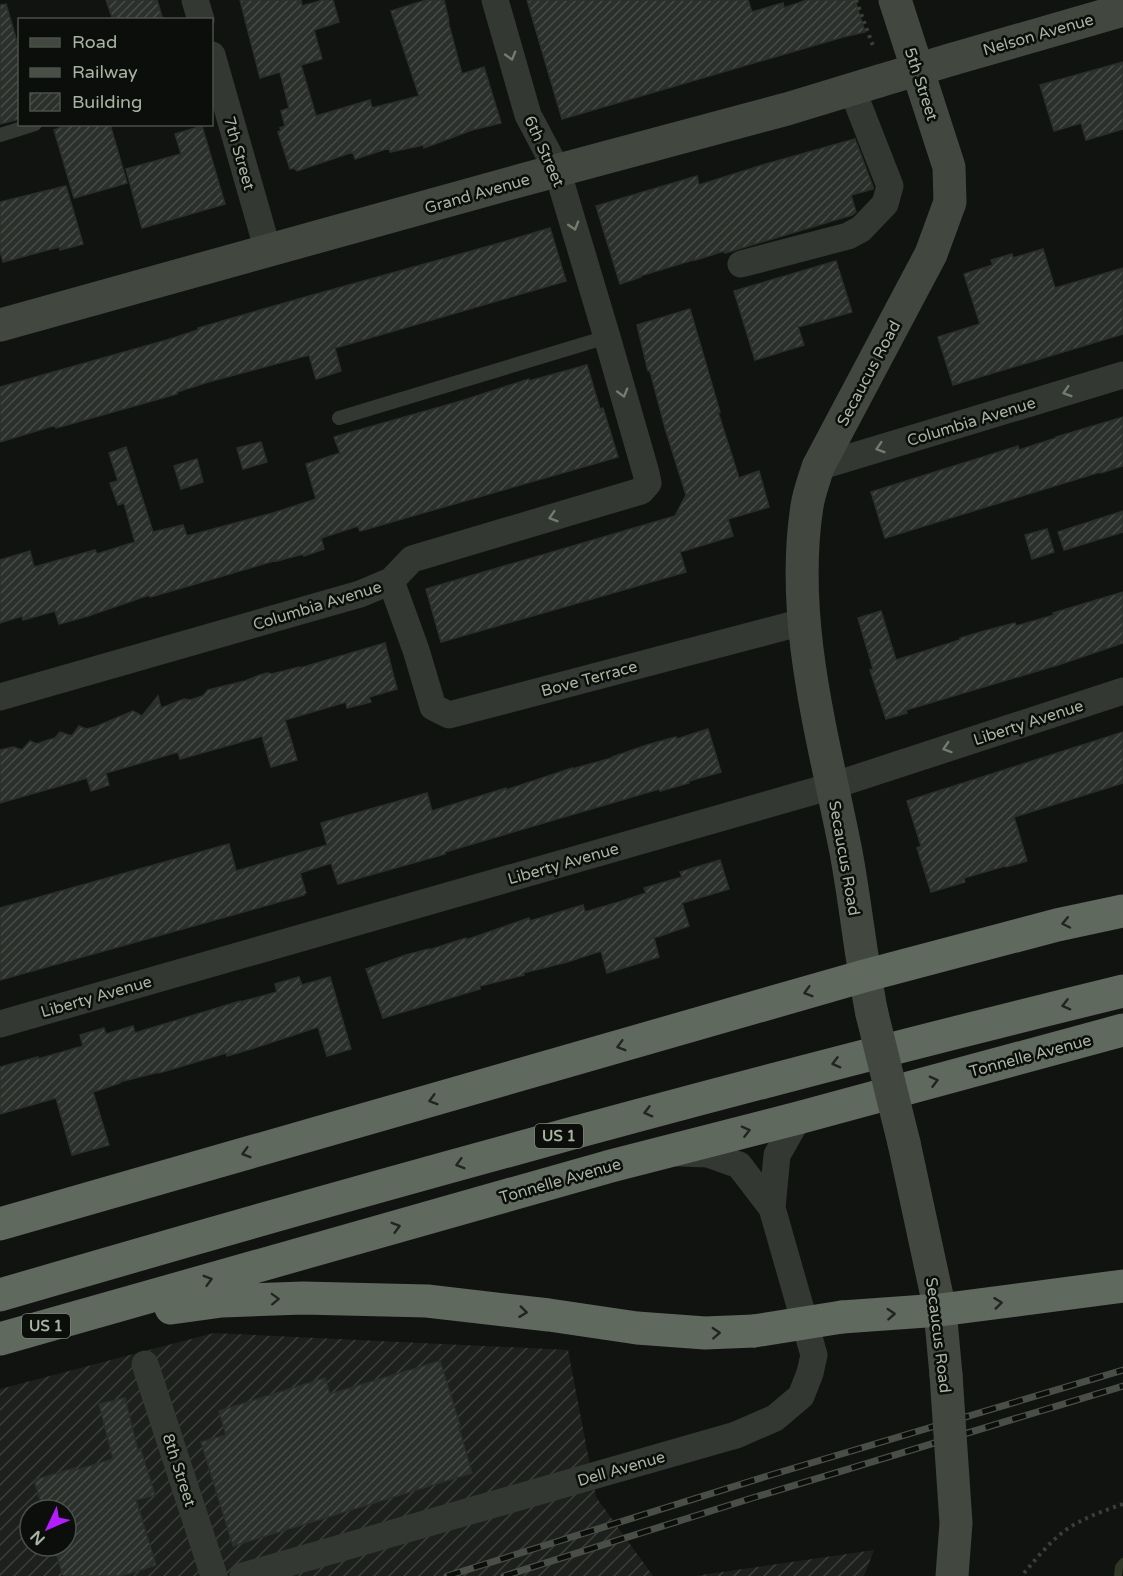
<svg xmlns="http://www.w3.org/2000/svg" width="1123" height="1576" font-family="'Varela Round',sans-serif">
<defs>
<pattern id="industrial-furrows" width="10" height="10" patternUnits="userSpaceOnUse" patternTransform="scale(1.5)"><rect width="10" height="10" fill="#1d201d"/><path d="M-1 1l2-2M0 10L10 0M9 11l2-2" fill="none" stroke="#3b3e3b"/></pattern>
<pattern id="building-hatch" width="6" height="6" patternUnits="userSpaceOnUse" patternTransform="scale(1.5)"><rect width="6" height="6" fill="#2c302c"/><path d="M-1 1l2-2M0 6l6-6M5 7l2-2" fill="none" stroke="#484c47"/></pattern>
</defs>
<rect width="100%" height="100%" fill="#111311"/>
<path fill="url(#industrial-furrows)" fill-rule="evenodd" d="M214,1333L568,1350L596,1497L653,1576H0V1389ZM30,1510H66V1546H30Z
M874,1550L864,1576H695Z"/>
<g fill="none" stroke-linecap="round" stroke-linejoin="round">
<path stroke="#303727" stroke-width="8" d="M1118,1576L1119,1567L1123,1562"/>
</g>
<path fill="url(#building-hatch)" stroke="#2b2f2b" stroke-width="1.5" d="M106,0H157L163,20H113Z
M240,0H301L302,6L323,0H333L339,22L314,30L322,59L301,65L316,116L370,100L372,108L419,96L391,11L426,0H444L449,21H448L462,74L484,67L501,123L472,130L424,148V145L390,152L389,148L355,159L353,152L297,171L294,168L290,169L278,132L281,130L280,128L285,126L281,111L289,108L280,72L260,78Z
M527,0H748L752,12L783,3L784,8L807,0H855L865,32L843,37L562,119Z
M6,4L20,52V119L0,124V5Z
M1123,62V129L1086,140L1081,123L1054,131L1040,85Z
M69,124H110L127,183L74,198L54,130Z
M202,126L225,204L142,228L126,169L181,154L175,134Z
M855,139L873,187V189L851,195L856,212L852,215L725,253L724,251L696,260V259L640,276L641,277L620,284L596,206L697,176L699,185L766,164Z
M66,186L83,244L60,250L59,247L3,262L0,251V202Z
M550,228L566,281L335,348L341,371L316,379L309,355L208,382L177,392V394L120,410L56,428V425L0,442V387L167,340L198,330V328L302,298L493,245Z
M1043,249L1055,288L1123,268V334L953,385L938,337L980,324L964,274L993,265L991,260L1012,254L1013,258Z
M836,261L852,312L798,327L804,345L755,360L734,291Z
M690,309L720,412H718L739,478L759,471L769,507L728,519L733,536L680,552L686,572L441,642L426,589L675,516L686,495L665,428L650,371H648L637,325Z
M587,365L600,409L603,408L618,457L360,531L358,526L321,538L324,549L304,556L303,554L277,561V560L185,587L150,597L149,595L88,616L59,624L55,611L23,620L22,616L0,623V560L30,551L34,567L95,550L97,554L135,542L124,503L118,505L110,483L118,481L109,453L126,447L153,532L183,525L187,536L273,513L316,499L306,464L340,453L334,437L461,401L529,379V381Z
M1123,417V466L1101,473L1100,472L885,538L871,492L1018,446L1019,450L1056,438V437Z
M261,442L267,462L243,469L237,448Z
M197,459L203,482L181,489L174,466Z
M1123,511V532L1064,550L1058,532Z
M1047,529L1054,552L1032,559L1025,535Z
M1123,592V643L1061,664L906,710L907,713L886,719L870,670L873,669L858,618L881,611L896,660L960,640V638L984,631L1015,623L1016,626L1054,615L1053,613Z
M385,643L397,689L369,697L371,702L347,708L346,702L285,720L297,760L271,767L262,736L180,759L178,752L106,773L109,785L91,791L87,778L0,803V750L13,747L22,750L30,741L37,744L45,741L55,738L60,732L72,736L79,726L86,729L95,727L133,711L142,716L158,696L161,708L184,699L190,700L203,696L208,690L245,681L260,675L267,673L272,674L299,667L300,668Z
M708,729L721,772L689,781V783L660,791L659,789L445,852V854L338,884L331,863L300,873L306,893L304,894V895L0,980V908L229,844L236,871L327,845L321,823L427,793L432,811L506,788V790L572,768V769L612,758V757L647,745L676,737L677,739Z
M1123,732V783L1014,817L1027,861L1006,867L1005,866L964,878L965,882L931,892L917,848L921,846L907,801Z
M720,860L729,889L682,903L689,926L654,938L659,957L607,973L601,951L567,962L523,973L524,975L480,986V989L383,1018L366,969L406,955L429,949V950L466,938V940L529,918L530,921L583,905L585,912L619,902L646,893L644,888L682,877L680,872Z
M299,977L302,985L330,977L351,1049L327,1056L318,1027L254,1048L227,1056L226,1053L159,1073V1072L119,1082L120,1083L93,1092L109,1145L72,1155L56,1098L0,1114V1067L38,1057V1059L83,1046L80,1035L104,1028L106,1034L133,1026L135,1033L240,1001V1002L277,992L275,984Z
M440,1361L460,1425H458L472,1473L233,1546L201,1442L226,1435L219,1411L325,1378L330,1394Z
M125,1398L138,1451H141L155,1495L136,1500L156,1565L121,1576H63L54,1546H66V1510H43L34,1480L75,1468L76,1470L113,1459L99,1404Z"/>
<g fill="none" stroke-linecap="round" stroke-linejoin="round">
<path stroke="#3a3f38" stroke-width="4" stroke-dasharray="3 4.5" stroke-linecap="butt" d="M856,0L873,46
M1024,1573C1036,1559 1048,1544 1063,1532C1080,1519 1103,1511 1123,1504"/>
<path stroke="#333832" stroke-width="14" d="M0,135L35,124
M339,418L607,337"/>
<path stroke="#333832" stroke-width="27" d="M195,0L201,20
M212,55L268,251
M741,264L848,236L861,229L885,204L890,186L852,89
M818,467L1123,375
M391,581L416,650L433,707L449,715L803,622
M0,697L360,594L391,581L412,559L641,491L648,483L646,473L607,337L557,170L528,115L495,0
M0,1024L832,786L1123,691
M679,1153L708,1154L739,1165L772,1208
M145,1364L214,1576
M243,1576L736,1435L775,1418L801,1396L810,1373L814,1355L772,1208L777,1155L798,1118"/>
<path stroke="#424840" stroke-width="33" d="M953,59L1123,10
M0,325L522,180L787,109L879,81
M872,1014C861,960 856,906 846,852C824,740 789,622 807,506C809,493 814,480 818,467L931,254L950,202L949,167L895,0
M904,1143L940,1310L946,1375"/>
<path stroke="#60695d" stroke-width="33" d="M0,1224L864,976L1057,925L1123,911
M0,1295C372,1186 746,1083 1123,991
M171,1308L222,1301L303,1298L427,1301L549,1315L637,1328L705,1333L754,1331
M842,1317L940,1310L1123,1286
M0,1339L607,1167L798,1118L1123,1030"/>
<defs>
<path id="rail" d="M447,1576L764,1477L1123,1370
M504,1576L749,1499L1123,1386"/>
</defs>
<use href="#rail" stroke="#494f47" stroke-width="7"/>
<use href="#rail" stroke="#0c0e0c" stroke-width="4.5" stroke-dasharray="14" stroke-linecap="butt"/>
<path stroke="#424840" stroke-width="33" d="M879,81L953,59
M872,1014L904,1143
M946,1375L956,1523L952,1576"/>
<path stroke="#60695d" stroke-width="33" d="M754,1331L842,1317"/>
</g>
<defs><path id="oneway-chevron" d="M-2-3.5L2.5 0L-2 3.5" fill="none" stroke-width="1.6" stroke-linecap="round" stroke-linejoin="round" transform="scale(1.5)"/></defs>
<g stroke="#737d6f">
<use href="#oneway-chevron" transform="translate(511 56) rotate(74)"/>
<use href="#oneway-chevron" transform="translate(574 226) rotate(73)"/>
<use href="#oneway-chevron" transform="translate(1067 392) rotate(163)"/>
<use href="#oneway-chevron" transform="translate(623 393) rotate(74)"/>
<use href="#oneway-chevron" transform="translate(880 448) rotate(163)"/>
<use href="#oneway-chevron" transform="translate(553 517) rotate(163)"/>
<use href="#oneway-chevron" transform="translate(947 748) rotate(162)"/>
</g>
<g stroke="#212520">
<use href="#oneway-chevron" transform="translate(1066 923) rotate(168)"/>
<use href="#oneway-chevron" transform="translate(808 992) rotate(164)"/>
<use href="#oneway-chevron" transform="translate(1066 1005) rotate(166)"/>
<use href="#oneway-chevron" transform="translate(621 1046) rotate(164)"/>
<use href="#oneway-chevron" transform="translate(836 1063) rotate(165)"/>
<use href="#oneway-chevron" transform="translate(934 1081) rotate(-15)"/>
<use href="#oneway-chevron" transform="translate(433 1100) rotate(164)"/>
<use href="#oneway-chevron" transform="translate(648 1112) rotate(165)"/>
<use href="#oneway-chevron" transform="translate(746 1131) rotate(-14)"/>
<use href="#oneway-chevron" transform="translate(246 1153) rotate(164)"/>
<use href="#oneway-chevron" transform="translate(460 1164) rotate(164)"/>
<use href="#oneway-chevron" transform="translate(396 1227) rotate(-16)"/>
<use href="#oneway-chevron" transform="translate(208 1280) rotate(-16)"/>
<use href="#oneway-chevron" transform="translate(275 1299) rotate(-2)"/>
<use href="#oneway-chevron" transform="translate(998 1303) rotate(-7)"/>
<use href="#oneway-chevron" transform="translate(523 1312) rotate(7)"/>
<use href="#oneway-chevron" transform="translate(891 1314) rotate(-4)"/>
<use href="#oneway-chevron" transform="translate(716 1333) rotate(-3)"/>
</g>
<g text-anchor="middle" stroke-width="5" stroke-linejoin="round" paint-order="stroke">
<g fill="#0c0e0c" stroke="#788374" stroke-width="1.5">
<rect x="535" y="1124" width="48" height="24" rx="4.5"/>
<rect x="22" y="1314" width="48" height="24" rx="4.5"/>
</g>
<g font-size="15" font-weight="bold" fill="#a7b5a1">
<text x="559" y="1141">US 1</text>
<text x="46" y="1331">US 1</text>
</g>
<g font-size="16" fill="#a7b5a1" stroke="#0c0e0c">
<text transform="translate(1038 34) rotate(-16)" y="6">Nelson Avenue</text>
<text transform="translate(922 84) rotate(72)" y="6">5th Street</text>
<text transform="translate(545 151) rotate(66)" y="6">6th Street</text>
<text transform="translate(240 153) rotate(74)" y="6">7th Street</text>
<text transform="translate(477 193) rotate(-16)" y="6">Grand Avenue</text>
<text transform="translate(868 373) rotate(-62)" y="6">Secaucus Road</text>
<text transform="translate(971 421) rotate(-17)" y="6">Columbia Avenue</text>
<text transform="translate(317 605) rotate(-17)" y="6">Columbia Avenue</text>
<text transform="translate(589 678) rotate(-15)" y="6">Bove Terrace</text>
<text transform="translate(1028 722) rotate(-18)" y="6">Liberty Avenue</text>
<text transform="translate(845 858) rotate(80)" y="6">Secaucus Road</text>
<text transform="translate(563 863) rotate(-16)" y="6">Liberty Avenue</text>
<text transform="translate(96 996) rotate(-16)" y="6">Liberty Avenue</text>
<text transform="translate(1030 1055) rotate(-15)" y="6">Tonnelle Avenue</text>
<text transform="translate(560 1180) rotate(-16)" y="6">Tonnelle Avenue</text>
<text transform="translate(939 1335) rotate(83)" y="6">Secaucus Road</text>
<text transform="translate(621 1468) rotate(-16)" y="6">Dell Avenue</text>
<text transform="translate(180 1470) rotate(72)" y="6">8th Street</text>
</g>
</g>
<rect x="18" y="18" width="195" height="108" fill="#0c0e0c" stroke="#4a5148" stroke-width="1.5"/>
<rect x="30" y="38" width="30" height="9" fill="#424840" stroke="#4a5148" stroke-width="1.5"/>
<text x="72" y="48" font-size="18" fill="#a7b5a1">Road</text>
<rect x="30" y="68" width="30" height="9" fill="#494f47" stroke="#4a5148" stroke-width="1.5"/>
<text x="72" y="78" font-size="18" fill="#a7b5a1">Railway</text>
<rect x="30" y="93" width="30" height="18" fill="url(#building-hatch)" stroke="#4a5148" stroke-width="1.5"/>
<text x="72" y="108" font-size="18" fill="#a7b5a1">Building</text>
<g transform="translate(48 1528) rotate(226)"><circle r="28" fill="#0c0e0c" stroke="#4a5148" stroke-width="1.5"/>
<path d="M0-4.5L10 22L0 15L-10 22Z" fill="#b41dff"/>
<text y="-9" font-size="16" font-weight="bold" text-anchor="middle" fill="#a7b5a1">N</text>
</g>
</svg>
